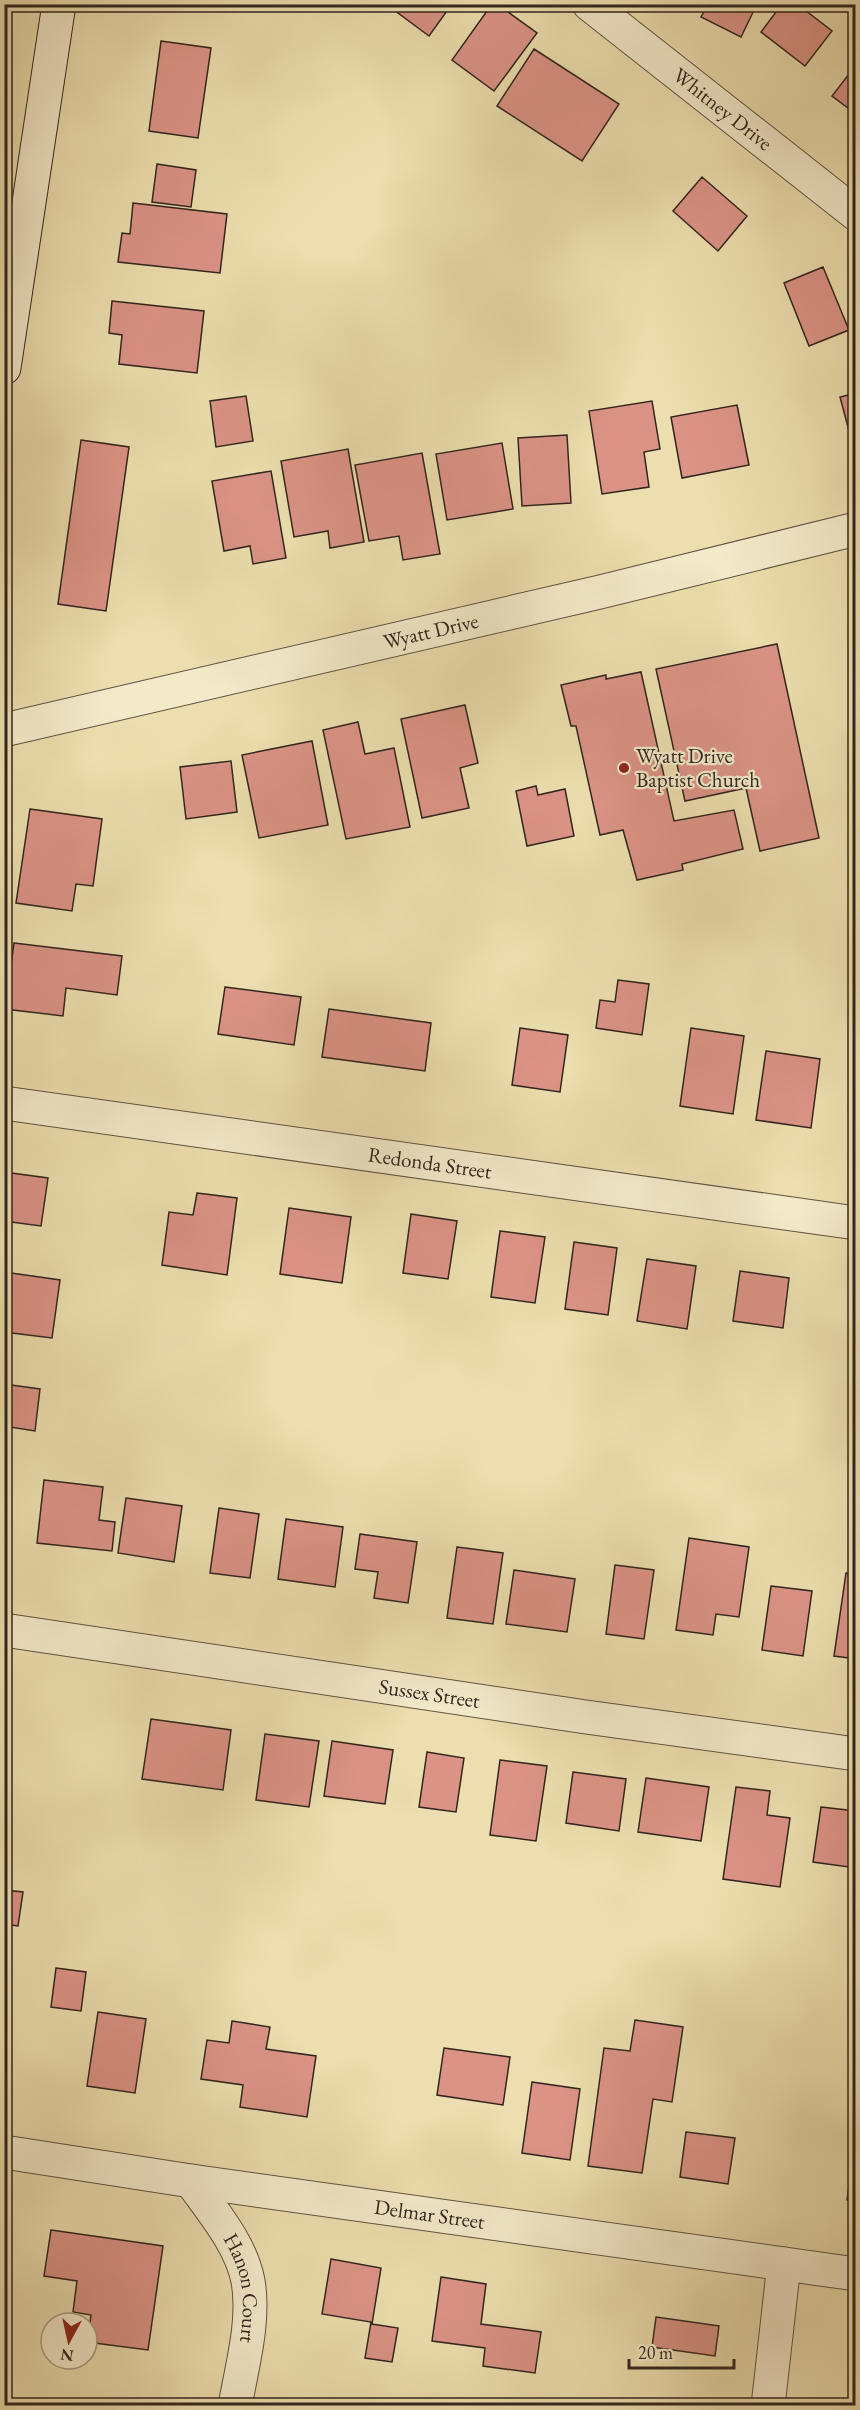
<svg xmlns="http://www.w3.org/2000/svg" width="860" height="2410" font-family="'EB Garamond',serif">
<rect width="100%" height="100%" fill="#ecdeae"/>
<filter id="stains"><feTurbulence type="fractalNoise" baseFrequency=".00333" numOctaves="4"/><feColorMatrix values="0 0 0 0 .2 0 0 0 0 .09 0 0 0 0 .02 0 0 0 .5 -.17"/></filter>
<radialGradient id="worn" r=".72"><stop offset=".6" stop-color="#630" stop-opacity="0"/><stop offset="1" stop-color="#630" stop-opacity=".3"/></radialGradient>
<path fill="#db9386" stroke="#31251e" stroke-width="1.5" d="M392,4H452L429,36L390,7Z
M492,4H497L537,33L494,91L452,60Z
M708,4H757L741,37L701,17Z
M782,4H797L832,31L805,66L761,32Z
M161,41L211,48L198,138L149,131Z
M534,49L619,104L582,161L497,106Z
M856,65V114L832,96Z
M157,164L196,170L191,207L152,202Z
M702,177L747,216L718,251L673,211Z
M133,203L227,214L220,273L118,262L122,233L130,234Z
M823,267L849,330L809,346L784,283Z
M112,301L204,311L197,373L119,364L122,335L109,333Z
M856,393V441L852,442L840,397Z
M246,396L253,441L216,447L210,401Z
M652,401L660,449L644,452L649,487L602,494L589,411Z
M737,405L749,465L682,478L671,417Z
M567,435L571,503L522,506L518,438Z
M81,440L129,447L106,611L58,604Z
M502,443L513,509L447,520L436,454Z
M348,449L364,542L330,548L328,531L294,537L281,461Z
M422,453L440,554L403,560L399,536L369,541L355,465Z
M271,471L286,558L253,564L250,546L224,551L212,481Z
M777,644L819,838L760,851L746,788L685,801L656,669Z
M641,672L674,821L734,810L743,849L682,864L683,870L637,880L623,830L600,835L576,726H571L561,685L606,675V679Z
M465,705L478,763L460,768L469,808L422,818L401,719Z
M358,722L365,754L394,748L410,827L346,839L323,730Z
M312,741L328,825L259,838L242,755Z
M231,761L237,812L186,819L180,767Z
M536,786L538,795L565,789L574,836L527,846L516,791Z
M30,809L102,819L93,886L76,884L72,911L16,903Z
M14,943L122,956L117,995L66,988L63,1016L5,1009Z
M618,980L649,984L642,1035L596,1028L600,1000L615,1002Z
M225,987L301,997L294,1045L218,1034Z
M329,1009L431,1023L425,1071L322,1057Z
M520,1028L568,1035L560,1092L512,1085Z
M691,1028L744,1036L733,1114L680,1106Z
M766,1051L820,1059L811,1128L756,1120Z
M4,1172L48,1178L41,1226L4,1221Z
M197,1193L237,1198L227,1275L162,1265L169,1212L193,1215Z
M289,1208L351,1217L342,1283L280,1274Z
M411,1214L457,1221L448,1279L403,1273Z
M500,1231L545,1237L535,1303L491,1297Z
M574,1242L617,1248L608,1315L565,1309Z
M647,1259L696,1266L687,1329L637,1321Z
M740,1271L789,1278L783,1328L733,1321Z
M4,1272L60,1280L52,1338L4,1332Z
M4,1384L40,1389L35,1431L4,1426Z
M44,1480L103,1487L99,1520L115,1522L112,1551L37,1543Z
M126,1498L182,1506L174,1562L118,1553Z
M219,1508L259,1514L250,1578L210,1573Z
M286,1519L343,1527L335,1587L278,1579Z
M360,1534L417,1542L408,1603L374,1598L378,1572L355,1569Z
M689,1538L749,1547L739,1617L716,1614L713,1635L676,1630Z
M457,1547L503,1553L493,1624L447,1618Z
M615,1565L654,1570L644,1639L606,1634Z
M514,1570L575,1579L567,1632L506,1624Z
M846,1573L856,1574V1659L834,1656Z
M771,1586L812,1591L803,1656L762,1650Z
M151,1719L231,1730L223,1790L142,1779Z
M265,1734L319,1741L309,1807L256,1800Z
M332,1741L393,1750L385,1804L324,1796Z
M427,1752L464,1758L456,1812L419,1807Z
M500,1760L547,1766L536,1841L490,1835Z
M573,1772L626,1779L619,1831L566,1823Z
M646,1778L709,1787L701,1841L638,1832Z
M736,1787L770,1791L767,1815L790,1818L780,1887L723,1879Z
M821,1807L856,1811V1868L813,1862Z
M4,1890L23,1892L18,1926L4,1924Z
M56,1968L86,1972L81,2011L51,2007Z
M98,2012L146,2019L135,2093L87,2086Z
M635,2020L683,2027L672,2102L653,2099L642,2173L588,2166L604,2048L630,2051Z
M232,2021L270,2027L266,2049L316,2056L307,2117L240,2107L243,2085L201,2079L207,2040L229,2043Z
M444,2048L510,2057L503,2105L437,2095Z
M532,2082L580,2089L570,2160L522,2153Z
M686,2132L735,2138L728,2184L680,2177Z
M856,2138V2202L847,2200Z
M51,2230L163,2246L148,2350L87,2342L91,2315L73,2312L77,2281L44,2276Z
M331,2259L381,2268L372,2324L398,2328L392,2362L365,2358L371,2322L322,2314Z
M441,2277L486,2284L481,2324L541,2332L535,2373L483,2366L485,2348L432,2341Z
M656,2317L719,2326L715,2356L652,2347Z"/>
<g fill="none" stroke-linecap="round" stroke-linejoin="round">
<defs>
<g id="street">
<path id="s1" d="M589,4L856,214"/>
<path id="s2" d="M4,730L600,592L856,529"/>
<path id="s3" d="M4,1103L856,1223"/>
<path id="s4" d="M4,1630L586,1717L856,1754"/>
<path id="s5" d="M4,2152L191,2181L856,2274"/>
<path id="s6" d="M191,2181C212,2211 241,2244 248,2281C255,2321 242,2366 235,2406"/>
<path d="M768,2406L784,2264"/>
</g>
<path id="secondary" d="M4,368L59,4"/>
</defs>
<use href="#street" stroke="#605342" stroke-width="35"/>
<use href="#secondary" stroke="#31251e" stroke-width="35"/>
<use href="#street" stroke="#f3eaca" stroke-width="33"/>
<use href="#secondary" stroke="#f3eaca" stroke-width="33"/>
</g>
<circle fill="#8f2418" stroke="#f3eaca" stroke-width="2" cx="624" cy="768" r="6"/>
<g text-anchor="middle" stroke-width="4.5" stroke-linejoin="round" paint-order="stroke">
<g font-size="21" fill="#31251e" stroke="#f3eaca">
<text dy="7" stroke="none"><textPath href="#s1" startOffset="170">Whitney Drive</textPath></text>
<text dy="7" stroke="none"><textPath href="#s2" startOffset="438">Wyatt Drive</textPath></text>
<text dy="7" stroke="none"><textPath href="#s3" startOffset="430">Redonda Street</textPath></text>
<text dy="7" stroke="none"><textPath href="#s4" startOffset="430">Sussex Street</textPath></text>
<text dy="7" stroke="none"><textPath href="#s5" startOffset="430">Delmar Street</textPath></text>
<text dy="7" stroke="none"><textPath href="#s6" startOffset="122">Hanon Court</textPath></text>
</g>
<g font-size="21" fill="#31251e" stroke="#f3eaca" text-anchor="start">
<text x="636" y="763">Wyatt Drive<tspan x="636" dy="24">Baptist Church</tspan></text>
</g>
</g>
<rect width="860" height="2410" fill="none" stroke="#ecdeae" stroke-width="24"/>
<rect x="6" y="6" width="848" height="2398" fill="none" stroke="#31251e" stroke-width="3"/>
<rect x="12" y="12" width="836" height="2386" fill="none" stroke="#31251e" stroke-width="1.5"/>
<g transform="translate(69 2341) rotate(188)"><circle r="28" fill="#f3eaca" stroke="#a59b85" stroke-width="1.5"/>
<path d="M0-4.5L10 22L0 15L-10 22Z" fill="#8f2418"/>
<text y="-9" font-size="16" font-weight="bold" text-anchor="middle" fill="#31251e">N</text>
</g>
<path d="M629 2359v9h105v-9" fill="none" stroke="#31251e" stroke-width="3"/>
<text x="638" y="2359" font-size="18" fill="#31251e" stroke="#f3eaca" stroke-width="4.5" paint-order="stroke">20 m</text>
<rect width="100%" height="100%" filter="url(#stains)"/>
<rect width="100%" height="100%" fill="url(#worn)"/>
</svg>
